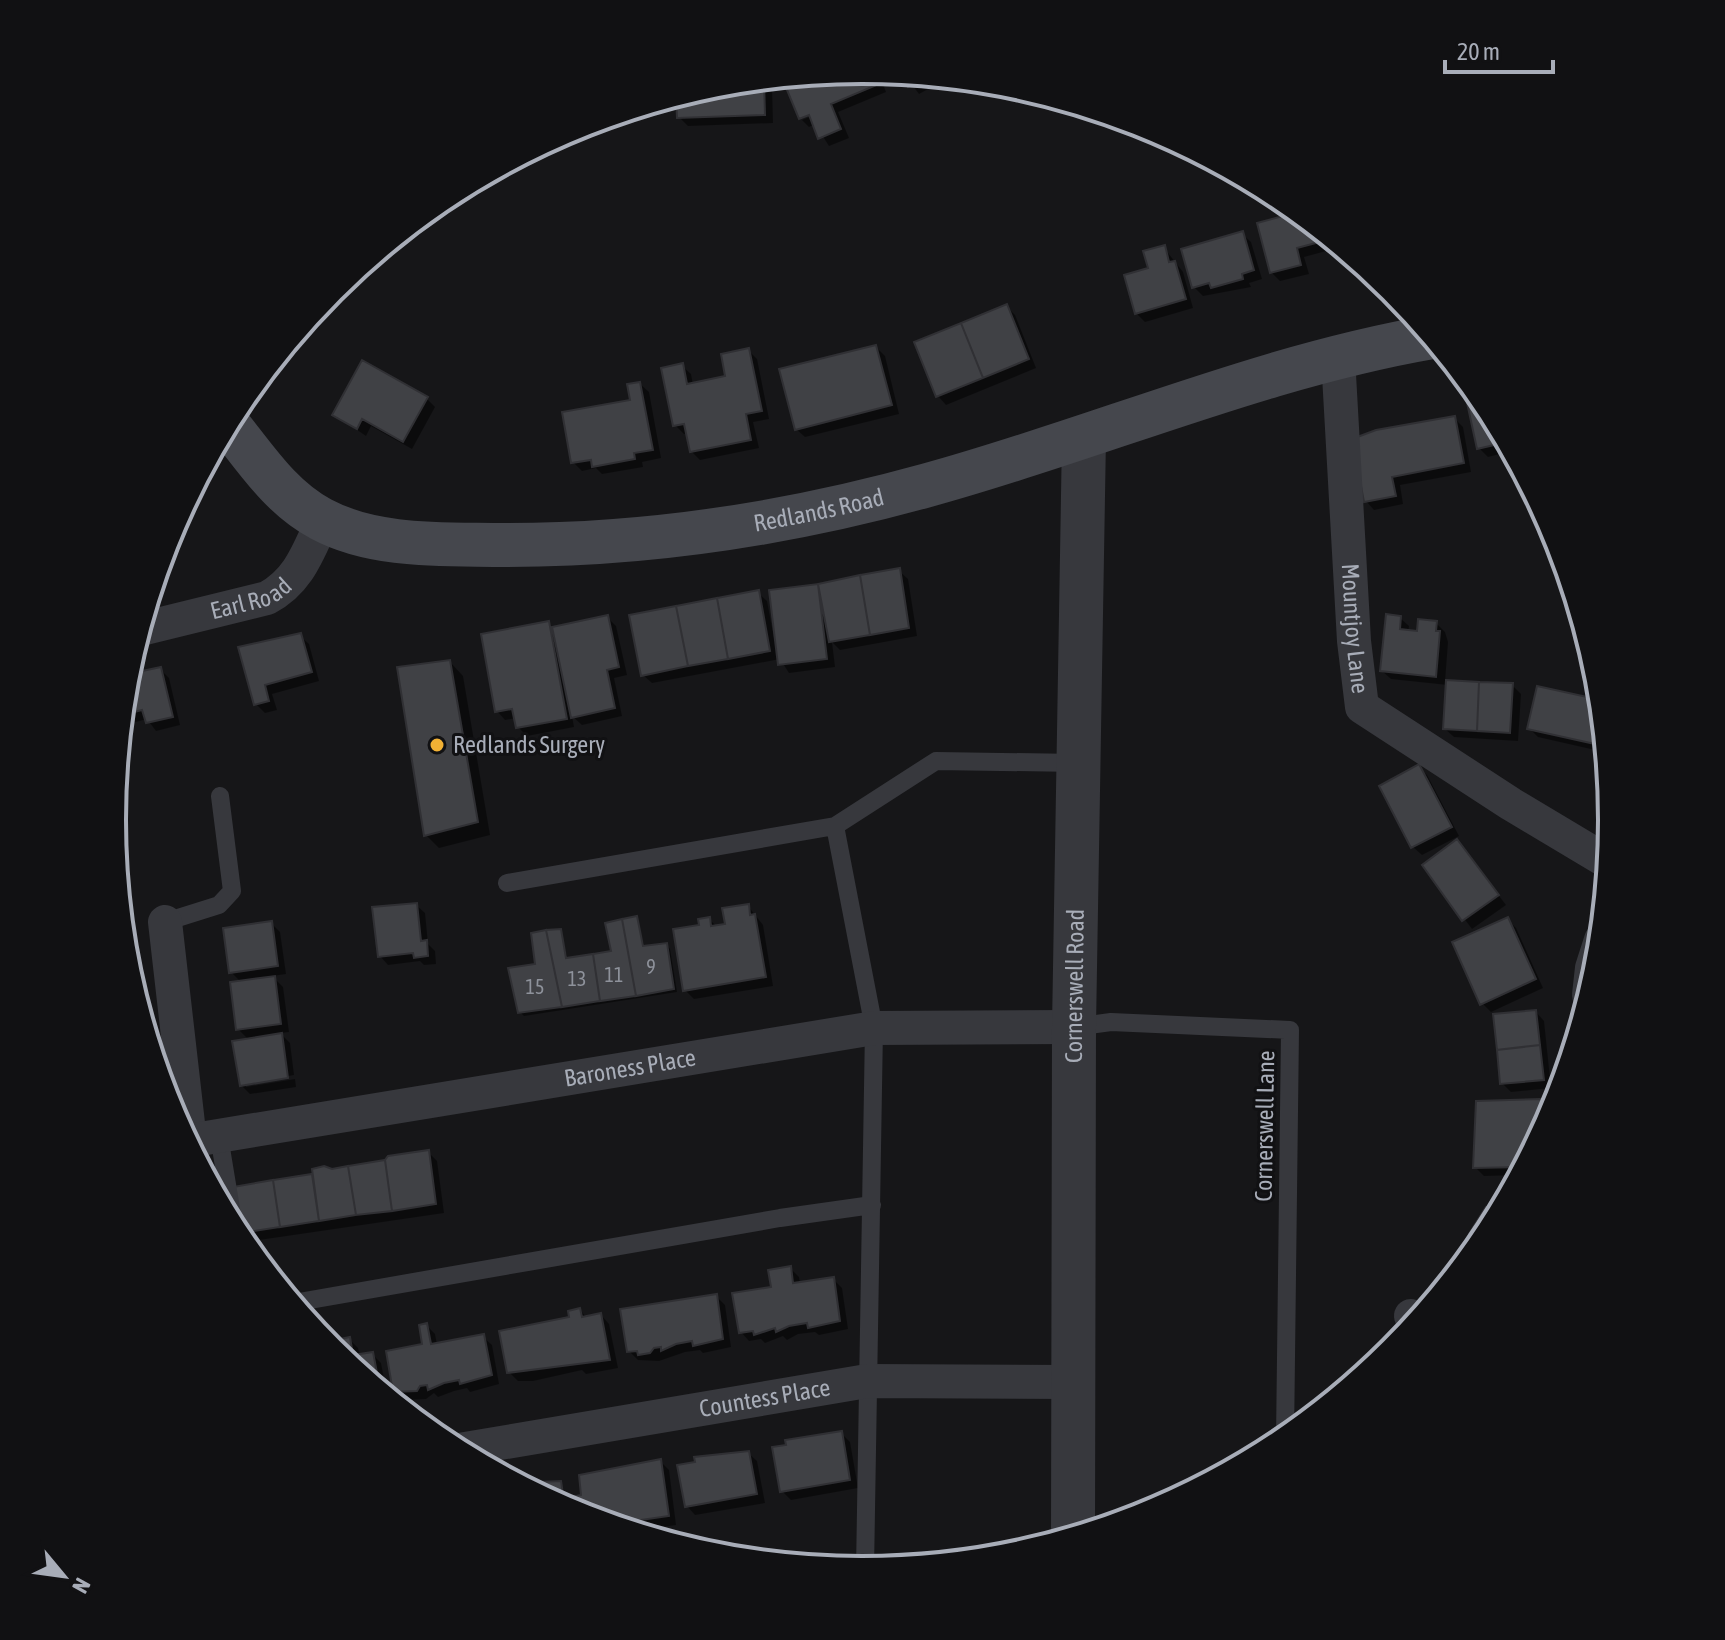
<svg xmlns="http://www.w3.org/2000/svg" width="1725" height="1640" font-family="'Asap Condensed',sans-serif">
<rect width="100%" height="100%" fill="#161618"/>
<path fill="#0007" d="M863,70L878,71L886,92L838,112L849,138L829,146L815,124L809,127L802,120L819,113L817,109L802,116V119L787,86L815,75Z
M904,74L948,78L919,94Z
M765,80L772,87L773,123L688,126L679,117L717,84Z
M661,101L657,110L646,106Z
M1300,213L1341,247L1304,257L1309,274L1280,281L1271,272L1259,224Z
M1242,234L1251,242L1262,279L1249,283L1251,287L1203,296L1194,287Z
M1164,248L1183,272L1193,308L1145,322L1136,313L1150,269Z
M1006,306L1015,315L1036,368L946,405L938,396Z
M876,347L885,356L899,414L805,437L796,429Z
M748,350L757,359L769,419L753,422L759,448L700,460L691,451L688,433L684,434L675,425L682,366L691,374L693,385L728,378Z
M640,384L649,392L661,458L642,462L643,467L602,474L596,468L582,471L573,462L632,401Z
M1481,397L1486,404L1512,451L1488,457L1479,448L1469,399Z
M427,399L435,407L412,449L371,426L366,436L334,414Z
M1454,418L1463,427L1471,472L1400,485L1403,504L1374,510L1366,501Z
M899,571L908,579L917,636L840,650L832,642L835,667L789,673L780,659L652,683L643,675L758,593L767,601L774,638H777L771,592Z
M607,617L616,626L627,675L614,678L622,716L582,725L572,716L574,727L527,736L518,727L516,718L505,720L497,711L548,623L554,628Z
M1400,618L1409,626L1408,632L1419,633L1436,623L1445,632L1448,642L1445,682L1512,685L1521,694L1518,741L1454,737L1445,729L1448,685L1391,679L1382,671Z
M300,636L309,644L319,681L272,694L277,710L265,713L256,704L263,646Z
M450,662L463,676L490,835L439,848L426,835Z
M139,666L146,672L160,669L169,678L180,725L156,731L147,719L128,724L123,718L129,668Z
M1601,702L1604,752L1538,737L1529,728Z
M1418,767L1427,775L1459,836L1422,855L1413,847Z
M1457,841L1506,905L1472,929L1424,865Z
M416,905L425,913L428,944L435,951L436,964L424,965L420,961L388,965L380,956Z
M748,906L763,925L773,986L694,999L685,990L701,926L709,919L717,927L727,926Z
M636,918L645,948L667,945L670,949L677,992L524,1016L520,1012L538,966L560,931L568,960L613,953Z
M1507,919L1516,928L1543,988L1491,1012L1482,1003Z
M271,923L280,932L286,974L272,976L283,987L289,1032L280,1033L290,1043L294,1075L246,1083V1087L295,1079L296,1087L250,1094L241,1085L249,1040L238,1029L242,983L231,972Z
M1536,1012L1544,1021L1551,1088L1511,1092L1502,1083Z
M1540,1101L1549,1109V1119L1519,1175L1484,1176L1475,1167Z
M429,1153L437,1161L444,1213L252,1241L243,1232L235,1188Z
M790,1268L799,1277L800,1284L833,1279L842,1288L848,1329L819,1335L815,1332L798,1334L787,1340L783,1336L765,1343L761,1339L749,1341L741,1332Z
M716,1296L725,1305L731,1347L703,1353L700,1350L685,1352L659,1361L638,1360L629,1351Z
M580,1310L587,1318L601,1315L609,1324L618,1368L586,1374L582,1370L533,1381H518L509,1372Z
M427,1326L435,1334L437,1345L483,1337L492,1345L499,1384L470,1392L467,1388L454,1391L438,1397L434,1393L426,1399L404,1400L395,1391L425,1346Z
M350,1340L358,1348L360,1356L372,1354L381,1363L387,1395L327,1344Z
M841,1433L850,1442L858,1488L791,1500L782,1491Z
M748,1453L757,1461L765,1503L695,1515L687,1506Z
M660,1461L669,1470L676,1525L634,1531L575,1513L527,1487L560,1484L570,1499L584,1497L621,1472L620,1467Z"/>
<path fill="#404145" stroke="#303034" stroke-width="2" d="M863,70L874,71L879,84L831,104L841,129L818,139L809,115L799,119L785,85L809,75Z
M901,74L928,76L908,87Z
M764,80L765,115L677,118L676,96L717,84Z
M1298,212L1331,239L1297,248L1301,265L1270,273L1257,223Z
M1243,231L1254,270L1242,274L1243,279L1211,288L1209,283L1192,288L1181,249Z
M1165,245L1169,262L1175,261L1186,299L1135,314L1124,275L1148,268L1143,251Z
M1007,304L1029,359L983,378L961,323Z
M961,323L983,378L936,397L914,342Z
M876,345L892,405L795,430L779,369Z
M749,348L762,411L746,414L751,440L690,452L684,424L673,426L661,368L683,363L687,384L725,376L721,354Z
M362,360L428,397L403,442L362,419L357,429L332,415Z
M640,382L653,450L634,453L635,459L592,467L591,460L571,463L562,412L630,400L627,384Z
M1479,395L1486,404L1507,442L1477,449L1466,398Z
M1455,416L1464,463L1392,477L1396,496L1364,502L1352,439L1376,430Z
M900,568L909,628L870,635L860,575Z
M860,575L870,635L829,642L818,584Z
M818,584L827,659L778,665L769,590Z
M759,590L770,651L728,659L717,598Z
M717,598L728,659L688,666L676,606Z
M676,606L688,666L641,676L629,615Z
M1386,614L1401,616L1400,629L1417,631L1418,619L1437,621L1436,631H1440L1436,677L1380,671Z
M608,615L619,667L607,670L615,708L571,718L552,627Z
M549,621L567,719L516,728L512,709L495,712L481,634Z
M301,633L312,672L265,685L269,701L254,705L238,647Z
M450,660L478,822L424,836L397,667Z
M140,663L142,671L161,667L173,717L146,723L142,710L123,715L129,666Z
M1446,680L1479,682L1477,731L1443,729Z
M1479,682L1513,683L1510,733L1477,731Z
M1537,686L1601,700L1602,714L1595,744L1527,729Z
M1419,764L1452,827L1411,848L1379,786Z
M1457,839L1499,895L1462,921L1422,865Z
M417,903L421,941L427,940L428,956L414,958L413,953L378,957L372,907Z
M749,904L750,915L755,914L766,977L683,991L673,929L699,925L698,919L710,917L711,926L725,924L722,908Z
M637,916L643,946L667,943L674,989L636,996L622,919Z
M1508,917L1536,979L1480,1005L1452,942Z
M622,919L636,996L600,1001L593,954L611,951L605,923Z
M272,921L278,966L229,973L223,928Z
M561,929L566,958L593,954L600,1001L562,1007L546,930Z
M546,930L562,1007L518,1013L508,968L535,964L531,933Z
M275,976L281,1024L236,1030L230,982Z
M1536,1010L1540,1045L1497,1050L1493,1014Z
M282,1033L288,1078L240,1086L232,1041Z
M1540,1045L1544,1080L1500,1084L1497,1050Z
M1541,1099L1542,1133L1524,1167L1473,1168L1476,1101Z
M429,1150L436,1204L392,1211L385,1160L388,1156Z
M385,1160L392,1211L356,1215L348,1166Z
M324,1166L332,1169L348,1166L356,1215L319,1221L312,1169Z
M312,1174L319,1221L280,1227L273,1180Z
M273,1180L280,1227L241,1233L233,1187Z
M1486,1207L1498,1215L1482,1242L1469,1234Z
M791,1266L793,1283L834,1277L840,1321L808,1328L807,1323L789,1326L776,1332L775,1328L754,1335L753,1331L739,1333L732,1293L771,1287L768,1270Z
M717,1294L723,1339L693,1346L692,1341L676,1344L661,1351V1347L654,1348L650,1353L638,1355L637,1351L627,1352L620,1309Z
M580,1308L582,1317L601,1313L610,1360L507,1373L499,1331L569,1317L568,1311Z
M427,1323L431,1344L484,1334L492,1375L460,1384L459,1380L444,1383L428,1390L427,1385L420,1386L417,1391L393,1392L386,1351L422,1344L419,1325Z
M350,1337L353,1355L373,1352L380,1389L325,1342Z
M842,1431L850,1480L780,1492L772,1447L786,1445L785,1440Z
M749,1451L757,1494L685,1507L677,1465L695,1462L694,1457Z
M661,1459L669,1516L613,1524L573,1512L571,1497L581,1495L579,1475Z
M561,1481L565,1507L527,1487L538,1482Z"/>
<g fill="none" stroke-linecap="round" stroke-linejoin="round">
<path stroke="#37383d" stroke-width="18" d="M835,826L874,1028L865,1570
M507,883L835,826L936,761L1079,763
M165,922L219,905L232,891L220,796
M1074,1027L1111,1022L1290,1030L1285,1439
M219,1136L234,1227
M293,1303L780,1218L872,1205"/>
<g stroke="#37383d" stroke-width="34">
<path id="s1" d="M1338,357L1354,641L1362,707L1511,804L1608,862"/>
<path id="s2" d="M141,629L267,598C299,581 308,552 323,520"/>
<path d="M165,922L190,1141"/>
<path d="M1589,995L1592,968L1601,940"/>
<path id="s3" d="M188,1141L874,1028L1074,1027"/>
<path d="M1411,1316L1418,1320"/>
<path id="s4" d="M459,1450L867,1381L1074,1382"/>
</g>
<path stroke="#37383d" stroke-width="44" id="s5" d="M1073,1536L1074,1027L1084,437"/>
<path stroke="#45474d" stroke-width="44" id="s6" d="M228,424C256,459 281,498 321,519C373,547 440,544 497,545C643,546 788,524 928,485C1096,439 1259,367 1432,337"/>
</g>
<circle fill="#f2b134" stroke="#111113" stroke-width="3" cx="437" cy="745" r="8"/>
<g text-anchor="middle" stroke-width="6" stroke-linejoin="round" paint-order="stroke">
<g font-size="20" fill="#8e929b">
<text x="651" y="974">9</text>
<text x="614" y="982">11</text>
<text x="577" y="986">13</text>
<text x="535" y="994">15</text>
</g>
<g font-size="24" fill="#a8adb8" stroke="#111113">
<text dy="8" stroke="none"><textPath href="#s6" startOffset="638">Redlands Road</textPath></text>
<text dy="8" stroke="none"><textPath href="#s2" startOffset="114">Earl Road</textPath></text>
<text dy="8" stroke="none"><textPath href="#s1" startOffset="272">Mountjoy Lane</textPath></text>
<text dy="8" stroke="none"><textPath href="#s5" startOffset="550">Cornerswell Road</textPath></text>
<text dy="8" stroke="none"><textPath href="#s3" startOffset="448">Baroness Place</textPath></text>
<text transform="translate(1265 1126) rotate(-89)" y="8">Cornerswell Lane</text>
<text dy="8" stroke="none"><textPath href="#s4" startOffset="310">Countess Place</textPath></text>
</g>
<g font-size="24" fill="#a8adb8" stroke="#111113" text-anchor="start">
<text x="453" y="753">Redlands Surgery</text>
</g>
</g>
<path d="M0 0H1725V1640H0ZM126 820a736 736 0 1 1 1472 0a736 736 0 1 1-1472 0Z" fill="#111113" fill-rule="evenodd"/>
<path fill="none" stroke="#a8adb8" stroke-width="4" d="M126 820a736 736 0 1 1 1472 0a736 736 0 1 1-1472 0Z"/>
<g transform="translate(64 1576) rotate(119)" stroke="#111113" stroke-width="6" paint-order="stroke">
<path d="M0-6L14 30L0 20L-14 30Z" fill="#a8adb8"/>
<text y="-12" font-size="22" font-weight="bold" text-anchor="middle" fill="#a8adb8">N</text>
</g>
<path d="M1445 60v12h108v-12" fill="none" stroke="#a8adb8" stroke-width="4"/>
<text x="1457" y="60" font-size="24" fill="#a8adb8" stroke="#111113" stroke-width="6" paint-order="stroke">20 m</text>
</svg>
